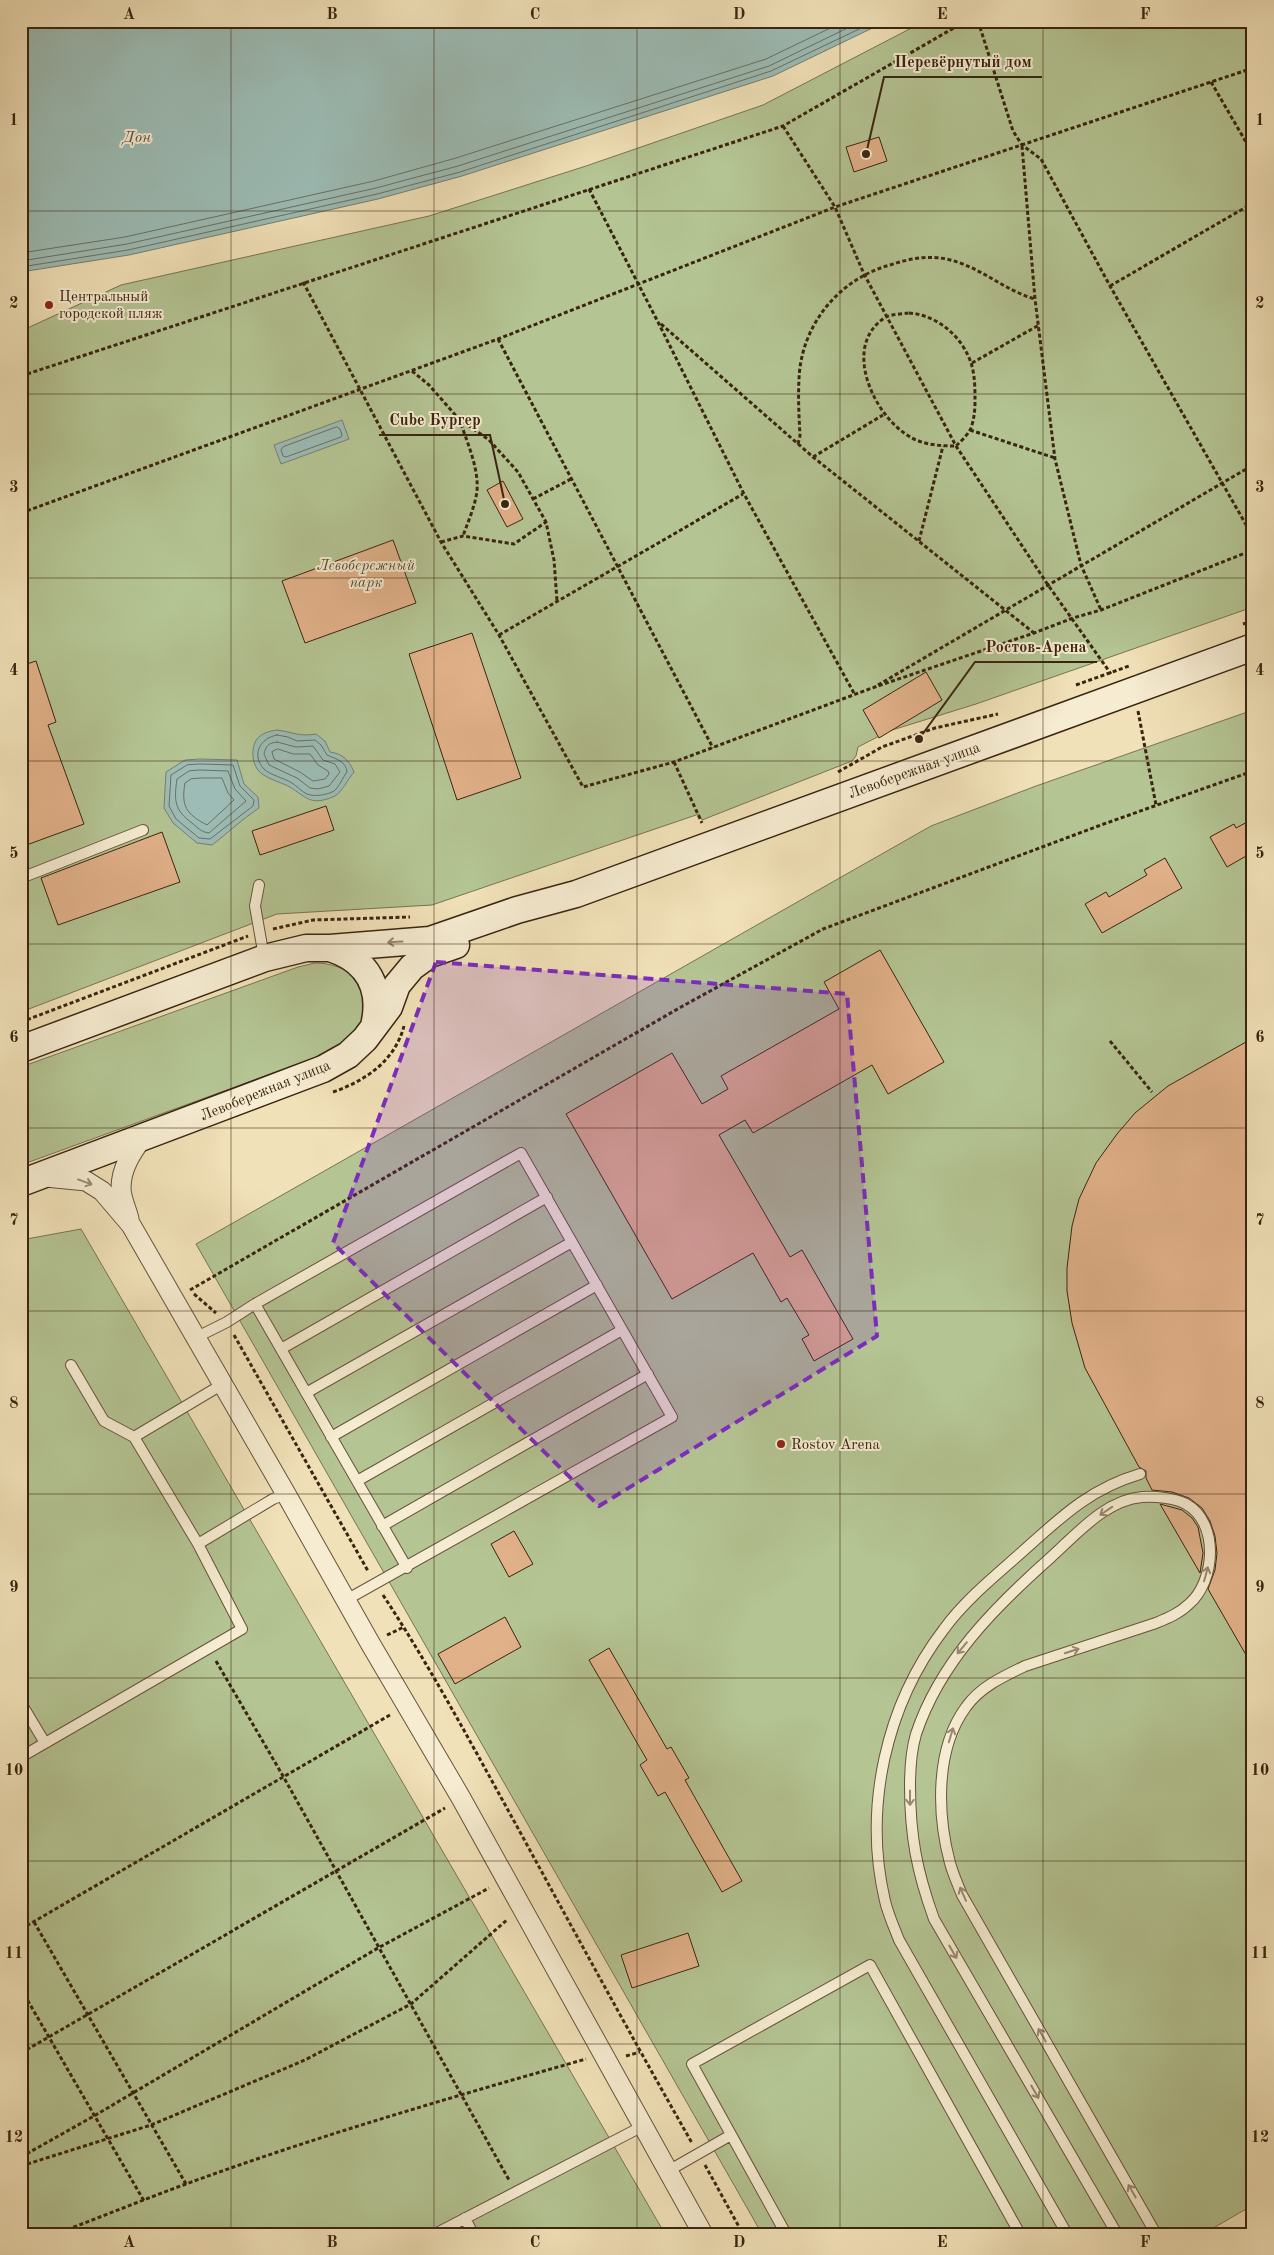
<svg xmlns="http://www.w3.org/2000/svg" width="1274" height="2255" font-family="'Old Standard TT',serif">
<rect width="100%" height="100%" fill="#f1e1b8"/>
<filter id="stains"><feTurbulence type="fractalNoise" baseFrequency=".004" numOctaves="4"/><feColorMatrix values="0 0 0 0 .2 0 0 0 0 .09 0 0 0 0 .02 0 0 0 .5 -.17"/></filter>
<radialGradient id="worn" r=".72"><stop offset=".6" stop-color="#630" stop-opacity="0"/><stop offset="1" stop-color="#630" stop-opacity=".3"/></radialGradient>
<path fill="#b4c493" stroke="#777452" d="M925,21H1253V607L976,704L889,731L858,747L856,756L852,761L702,820L699,814L432,905L277,914L21,1012V331L121,285L429,216L583,167L763,105Z
M1253,710V2205L1203,2234H762L196,1244L931,826L1036,786Z
M315,963C347,963 370,983 367,1016C366,1025 357,1036 353,1044L21,1165V1067L298,967Z
M81,1229L665,2234H21V1240Z"/>
<path fill="#9cbcb5" stroke="#757f73" d="M21,21H887L773,76L462,176L378,199L129,255L21,272Z
M342,420L349,439L281,464L274,445Z
M277,730C293,732 299,737 316,734L325,741L330,752C343,754 349,760 354,772C348,779 342,792 335,796C308,808 306,795 286,785C279,782 269,779 262,774C252,767 250,749 257,739C262,733 270,731 277,730Z
M200,759L237,760L244,784L258,797L259,808C242,819 228,833 212,845L197,843L173,823L164,808L166,772L185,760Z"/>
<g fill="none" stroke-linecap="round" stroke-linejoin="round">
<path stroke="#6b7062" stroke-width="1" d="M21,253L125,237L374,181L456,158L766,59L845,21
M21,261L127,244L376,188L458,166L769,66L862,21
M21,267L128,250L377,194L460,172L771,71L876,21
M337,427L340,429L342,435L341,437L286,457L283,456L281,450L283,447Z
M277,735L288,737L297,741L315,740L321,745L327,755C336,759 346,761 347,772C343,777 339,787 334,791C327,795 314,797 307,794C302,792 297,786 292,783C284,778 270,775 264,769C251,755 260,738 277,735Z
M277,742L296,747L313,746L323,760L335,764L340,772L329,786L318,789L310,788L297,778L269,765L264,754C266,746 268,743 277,742Z
M278,749L293,754H310L318,765L328,771L329,774L325,779L313,781L300,772L274,759L272,752Z
M200,764L233,765L240,786L254,800L253,806L210,839L199,838L176,819L169,806L171,775L187,765Z
M200,770L228,771L235,789L246,801L209,833C201,832 198,828 192,823C174,810 174,800 177,779L189,771Z
M201,778H222L228,793L234,800L207,825C186,814 181,806 185,783L191,779Z"/>
</g>
<path fill="#e1b189" stroke="#3a2410" d="M879,137L887,161L854,172L846,147Z
M503,481L523,519L507,527L487,490Z
M393,540L416,603L305,643L282,581Z
M472,633L521,778L457,800L409,654Z
M36,661L56,722L48,725L84,824L21,847V666Z
M926,672L942,700L879,738L863,710Z
M326,806L334,830L260,855L252,831Z
M1253,819V852L1227,867L1210,837L1234,824L1236,828Z
M162,832L180,882L58,925L41,878Z
M1165,858L1182,888L1102,933L1085,904L1106,892L1109,897L1147,875L1144,870Z
M880,950L944,1062L888,1094L872,1065L753,1133L745,1120L719,1135L790,1257L802,1250L853,1339L814,1361L802,1339L809,1335L787,1298L781,1302L753,1253L672,1299L566,1114L672,1053L702,1104L728,1089L721,1076L839,1009L824,982Z
M1253,1038V1667L1208,1589L1215,1570L1217,1553L1215,1536L1210,1521L1202,1508L1189,1498L1172,1492L1152,1490L1146,1478V1471L1139,1467L1085,1368L1072,1323L1067,1291V1268L1072,1226L1079,1199L1096,1163L1117,1134L1135,1113L1168,1086Z
M1160,1504L1182,1510L1192,1518L1198,1527L1203,1553L1200,1573Z
M514,1531L533,1564L509,1577L491,1544Z
M505,1617L521,1647L455,1684L438,1654Z
M609,1648L667,1749L671,1747L689,1778L685,1780L742,1881L722,1892L665,1792L658,1796L640,1765L647,1760L589,1660Z
M688,1933L699,1966L632,1988L621,1955Z"/>
<g fill="none" stroke-linecap="round" stroke-linejoin="round">
<defs>
<path id="lane" d="M21,878L143,830
M259,885L255,906L264,957
M255,1304L407,1568
M195,1338L227,1322L255,1304L521,1153L672,1417L346,1600
M281,1349L547,1197
M306,1393L572,1242
M134,1437L223,1384
M331,1437L597,1285
M357,1481L622,1330
M382,1526L648,1374
M198,1544L273,1499L286,1494
M21,1703L45,1743
M21,1757L242,1629L198,1544L134,1437L104,1421L71,1365
M668,2171L731,2135
M465,2218L473,2234
M435,2234L643,2126
M786,2234L692,2064L870,1965L1020,2234
M1067,2234L899,1940C894,1927 888,1914 885,1901C863,1807 886,1705 944,1629C965,1600 995,1576 1022,1552C1060,1518 1089,1489 1140,1474
M1117,2234L934,1919C917,1872 910,1836 910,1786C910,1768 911,1751 916,1734C940,1662 994,1608 1049,1559C1076,1535 1105,1500 1142,1497C1155,1496 1175,1498 1186,1504C1220,1523 1215,1582 1189,1604C1180,1613 1168,1618 1156,1623L1025,1666C1004,1676 980,1687 966,1707C935,1749 937,1814 950,1863C953,1874 958,1885 962,1895L1156,2234"/>
<path id="street" d="M46,1177L86,1181L102,1191L131,1225L286,1494L370,1643L461,1798L703,2234
M129,1219C127,1210 121,1198 121,1188C121,1168 132,1152 143,1137"/>
<path id="secondary" d="M330,948C368,960 383,988 374,1026
M21,1049L265,958L306,948H330L430,940L517,910L576,894L1253,647
M21,1183L323,1069L348,1055L365,1039L389,1007L397,985L412,967L430,954L456,945"/>
</defs>
<use href="#lane" stroke="#68533a" stroke-width="12"/>
<use href="#street" stroke="#68533a" stroke-width="21"/>
<use href="#secondary" stroke="#3a2410" stroke-width="29"/>
<path stroke="#3a2410" stroke-width="3" stroke-dasharray="4 2.5" stroke-linecap="butt" d="M978,21L1013,131L1022,145L1041,159L1110,286L1253,537
M1211,82L1253,154
M783,126L835,207L864,274L956,446L1048,585L1111,674
M1022,146L1035,299L1055,459L1081,565L1101,610
M589,189L658,322L744,494L855,695
M303,282L441,542L499,635L583,787L674,762L872,688L1034,633L1073,618L1101,610L1253,550
M1110,286L1253,203
M909,313C937,315 962,336 971,363C975,375 975,389 975,401C975,411 974,419 971,428C968,435 961,441 956,446C941,446 925,445 912,438C874,418 840,345 886,317C892,314 902,314 909,313Z
M661,324L813,457L1034,633
M498,339L713,748
M972,363L1039,325
M412,371L429,385L458,418L489,440L518,472L546,522L554,560L557,601
M21,376L783,126L966,21
M459,418C466,440 479,467 477,491C475,506 468,522 463,536
M970,430L1055,458
M798,444L800,436C799,417 798,398 799,379C801,325 839,279 890,265C908,259 927,255 946,259C980,266 1003,290 1035,299
M813,457L883,415
M533,499L571,479
M21,513L498,339L835,207L1253,68
M919,541L943,446
M441,542L463,536L514,544L546,522
M1243,624L1253,621
M499,635L743,494
M878,685L1253,465
M1076,685L1129,666
M1138,711L1156,805
M674,762L702,823
M838,772L882,747L935,728L998,714
M273,929L313,920L410,917
M21,1022L248,936
M1110,1041L1152,1092
M333,1092C365,1081 395,1061 404,1026
M190,1290L681,1007L823,929L1101,825L1253,771
M194,1294L216,1313
M234,1335L368,1571
M383,1595C431,1668 472,1745 514,1821C573,1929 631,2036 692,2143
M387,1635L404,1627
M216,1661L283,1776L509,2180
M34,1922L186,2184
M21,1929L390,1715
M21,1989L144,2201
M21,2053L445,1808
M626,2056L640,2052
M21,2157L94,2116L378,1948L489,1888
M705,2165L743,2234
M21,2166L151,2125L305,2060L411,2004L508,1919
M55,2234C99,2218 142,2200 186,2184C317,2136 452,2097 586,2059
M1248,2234L1253,2231"/>
<use href="#lane" stroke="#f6ecd1" stroke-width="10"/>
<use href="#street" stroke="#f6ecd1" stroke-width="19"/>
<use href="#secondary" stroke="#f6ecd1" stroke-width="26"/>
</g>
<defs><path id="oneway-shaft" d="M-6 0H5M1.5-3L5.5 0L1.5 3" fill="none" stroke-width="1.6" stroke-linecap="round" stroke-linejoin="round" transform="scale(1.25)"/></defs>
<g stroke="#988870">
<use href="#oneway-shaft" transform="translate(395 942) rotate(177)"/>
<use href="#oneway-shaft" transform="translate(85 1182) rotate(20)"/>
<use href="#oneway-shaft" transform="translate(1106 1511) rotate(146)"/>
<use href="#oneway-shaft" transform="translate(1206 1574) rotate(-75)"/>
<use href="#oneway-shaft" transform="translate(962 1648) rotate(130)"/>
<use href="#oneway-shaft" transform="translate(1072 1651) rotate(-18)"/>
<use href="#oneway-shaft" transform="translate(951 1735) rotate(-73)"/>
<use href="#oneway-shaft" transform="translate(910 1798) rotate(90)"/>
<use href="#oneway-shaft" transform="translate(963 1894) rotate(-114)"/>
<use href="#oneway-shaft" transform="translate(953 1952) rotate(60)"/>
<use href="#oneway-shaft" transform="translate(1042 2035) rotate(-120)"/>
<use href="#oneway-shaft" transform="translate(1035 2092) rotate(60)"/>
<use href="#oneway-shaft" transform="translate(1132 2191) rotate(-120)"/>
</g>
<path fill="#7b2cbf" fill-opacity="0.2" stroke="#7b2cbf" stroke-width="4" stroke-dasharray="10 6" stroke-linejoin="round" d="M436,962L847,994L877,1336L599,1506L333,1243Z"/>
<path fill="none" stroke="#3a2410" stroke-width="1" stroke-opacity="0.55" d="M231,21V2234M434,21V2234M637,21V2234M840,21V2234M1043,21V2234M21,211H1253M21,394H1253M21,578H1253M21,761H1253M21,944H1253M21,1128H1253M21,1311H1253M21,1494H1253M21,1678H1253M21,1861H1253M21,2044H1253"/>
<g fill="#8f2418" stroke="#f6ecd1" stroke-width="2">
<circle cx="49" cy="305" r="5"/>
<circle cx="781" cy="1444" r="5"/>
</g>
<g text-anchor="middle" stroke-width="4" stroke-linejoin="round" paint-order="stroke">
<g font-size="15" fill="#3a2410" stroke="#f6ecd1" text-anchor="start">
<text x="59" y="301">Центральный<tspan x="59" dy="17">городской пляж</tspan></text>
<text x="791" y="1449">Rostov Arena</text>
</g>
<g font-size="15" font-style="italic" fill="#584c31" stroke="#f6ecd1">
<text x="366" y="570">Левобережный<tspan x="366" dy="17">парк</tspan></text>
</g>
<g font-size="15" fill="#3a2410" stroke="#f6ecd1">
<text transform="translate(914 770) rotate(-20)" y="5">Левобережная улица</text>
<text transform="translate(265 1090) rotate(-22)" y="5">Левобережная улица</text>
</g>
<g font-size="16" font-style="italic" fill="#575242" stroke="#f6ecd1">
<text x="137" y="142">Дон</text>
</g>
</g>
<path fill="none" stroke="#3a2410" stroke-width="2" d="M866 154L884 77H1042M505 504L490 435H379M919 739L975 662H1097"/>
<g fill="#3a2410" stroke="#f6ecd1" stroke-width="2">
<circle cx="866" cy="154" r="5"/>
<circle cx="505" cy="504" r="5"/>
<circle cx="919" cy="739" r="5"/>
</g>
<g font-size="16" text-anchor="middle" font-weight="bold" fill="#3a2410" stroke="#f6ecd1" stroke-width="4" stroke-linejoin="round" paint-order="stroke">
<text x="963" y="67">Перевёрнутый дом</text>
<text x="435" y="425">Cube Бургер</text>
<text x="1036" y="652">Ростов-Арена</text>
</g>
<rect width="1274" height="2255" fill="none" stroke="#f1e1b8" stroke-width="55"/>
<rect x="28" y="28" width="1218" height="2200" fill="none" stroke="#3a2410" stroke-width="2"/>
<g font-size="16" text-anchor="middle" font-weight="bold" fill="#3a2410">
<text x="129" y="19">A</text>
<text x="332" y="19">B</text>
<text x="535" y="19">C</text>
<text x="739" y="19">D</text>
<text x="942" y="19">E</text>
<text x="1145" y="19">F</text>
<text x="14" y="125">1</text>
<text x="1260" y="125">1</text>
<text x="14" y="308">2</text>
<text x="1260" y="308">2</text>
<text x="14" y="492">3</text>
<text x="1260" y="492">3</text>
<text x="14" y="675">4</text>
<text x="1260" y="675">4</text>
<text x="14" y="858">5</text>
<text x="1260" y="858">5</text>
<text x="14" y="1042">6</text>
<text x="1260" y="1042">6</text>
<text x="14" y="1225">7</text>
<text x="1260" y="1225">7</text>
<text x="14" y="1408">8</text>
<text x="1260" y="1408">8</text>
<text x="14" y="1592">9</text>
<text x="1260" y="1592">9</text>
<text x="14" y="1775">10</text>
<text x="1260" y="1775">10</text>
<text x="14" y="1958">11</text>
<text x="1260" y="1958">11</text>
<text x="14" y="2142">12</text>
<text x="1260" y="2142">12</text>
<text x="129" y="2247">A</text>
<text x="332" y="2247">B</text>
<text x="535" y="2247">C</text>
<text x="739" y="2247">D</text>
<text x="942" y="2247">E</text>
<text x="1145" y="2247">F</text>
</g>
<rect width="100%" height="100%" filter="url(#stains)"/>
<rect width="100%" height="100%" fill="url(#worn)"/>
</svg>
